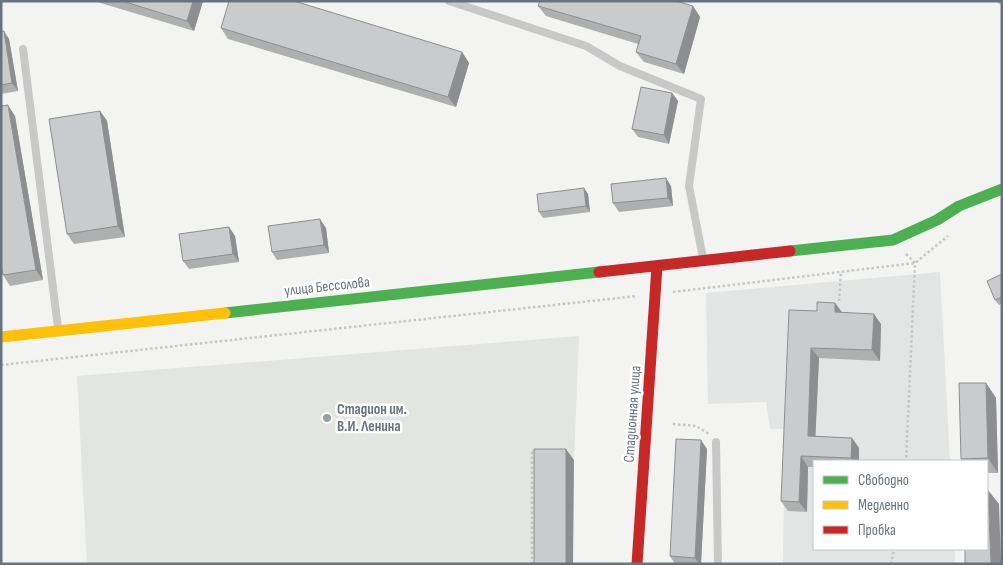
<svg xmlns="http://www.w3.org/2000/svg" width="1003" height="565" font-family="'Sofia Sans Condensed',sans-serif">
<rect width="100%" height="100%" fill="#f3f3f2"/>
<path fill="#e3e4e4" d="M940,272L950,461H814V549H955V564L783,563L785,429H770L766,402L708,404L706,293Z"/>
<path fill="#e2e5e0" d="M579,336L574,460L573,564H87L77,376Z"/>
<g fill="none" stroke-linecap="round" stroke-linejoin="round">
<path stroke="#c5c6c7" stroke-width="2.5" stroke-dasharray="2.5 2.5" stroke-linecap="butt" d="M906,254L915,263L906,461
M673,292L915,263L948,236
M839,301L841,271
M1,365L637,296
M673,424L696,426L709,434
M532,564V449
M891,564L894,549"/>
<path stroke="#c8c8c9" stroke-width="8" d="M449,1L586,46L620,66L701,99L689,186L703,258
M23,49L58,328
M716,442L718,564"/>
<path stroke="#4caf50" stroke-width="11" d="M790,251L893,240L937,220L959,206L1002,189
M225,313L599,272"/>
<path stroke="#ffc107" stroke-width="11" d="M1,337L225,313"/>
<path stroke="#c62828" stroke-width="11" d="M599,272L790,251
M637,564L657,266"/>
<path stroke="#bdbfc0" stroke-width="4" stroke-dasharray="8 4" stroke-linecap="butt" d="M998,1L1002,3"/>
</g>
<path fill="#aeafaf" d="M94,1H203L194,31Z
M538,6H693L700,17L684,74L644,62L636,52L638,44L546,16Z
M221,28L462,52L469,63L456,107L228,39Z
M1,31L9,39L18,91L1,94Z
M672,93L678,101L669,144L638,137L632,129Z
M100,111L107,121L125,237L74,244L67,234Z
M15,116L43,280L10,286L3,275Z
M671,186L673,206L619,212L613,203Z
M584,188L588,194L590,212L543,218L539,212Z
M229,227L235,236L239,262L189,269L183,261Z
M326,228L329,253L277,260L272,252Z
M1002,274V304L999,305L995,300Z
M835,303L842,312L881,324L880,361L819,358L815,436L852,438L859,448V461H814V467H808L807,512L788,511L781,501L817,311Z
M986,383L996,398L998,473H987V461H963L961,459Z
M707,449L701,564H675L670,556Z"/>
<path fill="#8d8e8f" d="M193,1H203L194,31L187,21Z
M693,6L700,17L684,74L676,64Z
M4,31L9,39L18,91L12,83Z
M462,52L469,63L456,107L448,97Z
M672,93L678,101L669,144L664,135Z
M8,105L15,116L43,280L36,270Z
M100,111L107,121L125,237L118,226Z
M666,178L671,186L673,206L668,198Z
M584,188L588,194L590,212L586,206Z
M320,219L326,228L329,253L324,245Z
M229,227L235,236L239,262L233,254Z
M835,303L843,314L835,312Z
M874,314L881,324L880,361L872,350Z
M811,348L819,358L815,447L808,436Z
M986,383L996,398L998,473L988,458Z
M852,438L859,448V461H853L851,458Z
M701,440L707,449L701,564H699L695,558Z
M566,449L574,460L573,564H566Z
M801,456L808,467L807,512L799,502Z
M988,490L999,504L1001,564H991Z"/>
<path fill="#cacbcc" stroke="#8d8e8f" d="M122,1H193L187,21Z
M229,1H294L462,52L448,97L221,28Z
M540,1H676L693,6L676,64L636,52L641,36L538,6Z
M1,31H4L12,83L1,85Z
M641,87L672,93L664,135L632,129Z
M8,105L36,270L3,275L1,266V106Z
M100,111L118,226L67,234L49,119Z
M666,178L668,198L613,203L611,184Z
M584,188L586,206L539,212L537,194Z
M320,219L324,245L272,252L268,226Z
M229,227L233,254L183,261L179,234Z
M1002,274V297L995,300L987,281Z
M817,302L835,303V312L874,314L872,350L811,348L808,436L852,438L851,458L801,456L799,502L781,501L789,310L817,311Z
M959,383H986L988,458L961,459Z
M676,439L701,440L695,558L670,556Z
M534,449H566V564H534Z
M987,490H988L991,564H965V549H987Z"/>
<circle fill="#98a0a7" stroke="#fff" stroke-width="2" cx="327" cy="418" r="5"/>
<g text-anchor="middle" stroke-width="5" stroke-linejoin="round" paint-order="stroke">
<g font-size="15" fill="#67747e" stroke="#fff">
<text transform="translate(327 286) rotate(-6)" y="5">улица Бессолова</text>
<text transform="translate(632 414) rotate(-86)" y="5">Стадионная улица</text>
</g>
<g font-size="15" font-weight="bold" fill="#67747e" stroke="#fff" text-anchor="start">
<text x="337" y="414">Стадион им.<tspan x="337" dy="17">В.И. Ленина</tspan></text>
</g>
</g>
<rect width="1003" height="565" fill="none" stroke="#67747e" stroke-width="5"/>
<rect x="813" y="460" width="175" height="90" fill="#ffffff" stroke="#c2c7cb"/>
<rect x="823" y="476" width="25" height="8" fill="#4caf50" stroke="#c2c7cb"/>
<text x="858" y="485" font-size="15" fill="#67747e">Свободно</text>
<rect x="823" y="501" width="25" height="8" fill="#ffc107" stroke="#c2c7cb"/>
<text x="858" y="510" font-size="15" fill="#67747e">Медленно</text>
<rect x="823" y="526" width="25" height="8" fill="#c62828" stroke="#c2c7cb"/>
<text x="858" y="535" font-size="15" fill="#67747e">Пробка</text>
</svg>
